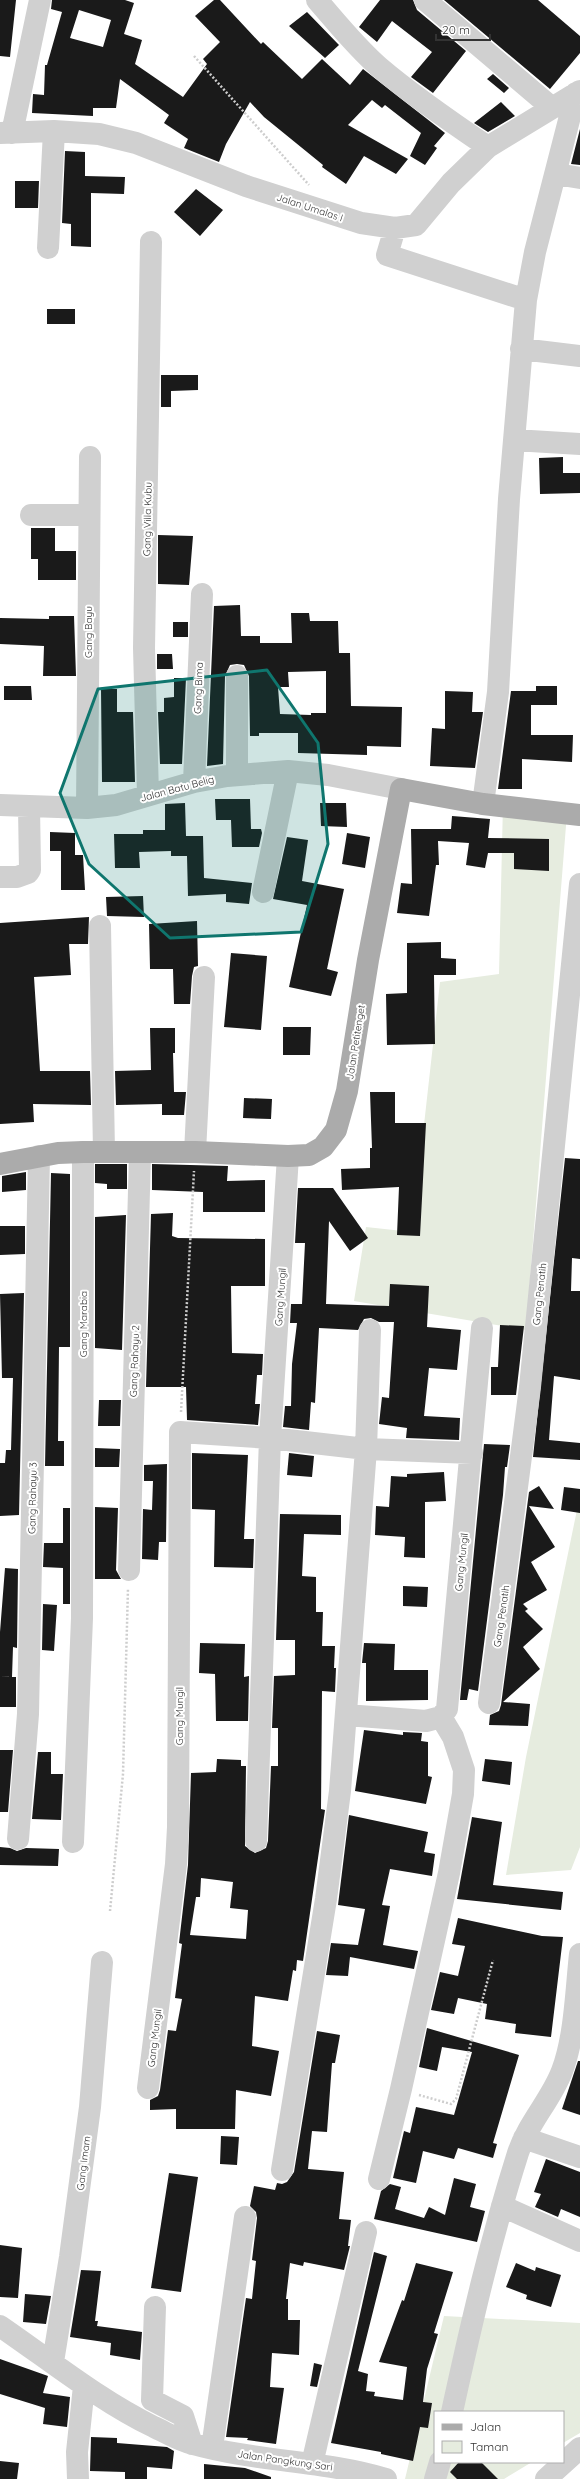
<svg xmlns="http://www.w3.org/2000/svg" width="580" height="2479" font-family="Quicksand,sans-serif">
<rect width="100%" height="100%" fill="#fff"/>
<path fill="#e6ecdf" d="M503,803L567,813L526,1330L354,1301L366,1227L412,1232L440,982L499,974Z
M578,1505H580V1847L571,1870L506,1875L526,1757Z
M444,2316L580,2323V2433L563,2443V2412H435V2462H532L504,2479H405Z"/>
<path fill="#1a1a1a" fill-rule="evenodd" d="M0,0H16L10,57L0,56Z
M52,0H125L134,3L124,34L142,40L135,64L183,97L207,64L203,59L220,42L195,16L214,0H220L261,44L263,42L302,79L322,59L350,85L363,69L445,133L434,146L437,148L425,165L410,156L421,133L385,105L382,108L372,100L348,125L408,159L396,174L364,156L346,184L322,167L323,165L264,117L250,102L226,144L219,162L184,148L188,139L164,123L169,115L120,79L116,108H93V116L32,113L33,94L44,95L45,65H47L62,12L51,9ZM79,10L111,20L103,47L70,38Z
M380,0H413L417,10L466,51L433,93L411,77L432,52L392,21L377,42L359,27Z
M444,0H538L580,36V53L550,89Z
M307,12L339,45L325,58L289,26Z
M493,74L509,88L504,93L487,79Z
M501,102L515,116L488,132L474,123Z
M580,129V165L571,164Z
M65,151L85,152V176L125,177L124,194L91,193V247L71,246V224L62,223Z
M15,181H39L38,208H15Z
M196,189L223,210L200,236L174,212Z
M47,309H75V324H47Z
M161,375H198V390L171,391V407H161Z
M563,457V473H580V493L540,494L539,458Z
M31,528H55V551H76V580H38V559H31Z
M158,535L193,536L189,585L158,584Z
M240,605L241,636H260V643H292L291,613H309L310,621H338L339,653H350L351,706L402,707L401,747L367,746V755L298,753V733H259V736H250L249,676L244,665L237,664L230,665L225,676L223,764L207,766L214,606ZM326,671V713H311V715L280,714L278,687H289L288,672Z
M49,616H74L76,676H43L44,646L0,644V618L49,619Z
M173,622H188V637H173Z
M157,654H172L173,669H157Z
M174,678H186L182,764H160L158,712H164V698L174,697Z
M4,686H31L32,700H4Z
M536,686H557V705H531V735H573L572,762L522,759V789H498L511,691H536Z
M101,689H117V712H133L135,782H102Z
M445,691L473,692L472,712H483L475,768L430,766L432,728L445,729Z
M215,799H250L251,829H261L262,833L259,847H232L231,820H216Z
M185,803L186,836H203L204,878L252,883L249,904L226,902V894L188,896L187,856H171V851L139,852L140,868H115L114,834H143V830H165V804Z
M320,803H346L347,827L321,826Z
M452,816L490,819L488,838L549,839V871L514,869V853H488L485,868L466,865L469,843L438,841L439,865H436L429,916L397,913L401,883L412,884L411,829H451Z
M50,832L75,833V855H83L85,890H61V851H50Z
M347,833L370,837L365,868L342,864Z
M287,837L308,840L302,881L344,889L327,969L338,972L331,996L289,987L307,905L273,899Z
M143,896L144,917L107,916L106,897Z
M89,917L88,944H69L71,975L34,977L40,1071H90L91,1105L33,1104L34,1122L0,1124V923Z
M197,921L198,966L194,967L192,976L190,1004H174L173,969H150L149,924Z
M441,942V958L456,959V975H434L435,1044L387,1045L386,994L407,993V943Z
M231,953L267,956L261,1030L224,1027Z
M283,1027H311L310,1055H283Z
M150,1028H175V1053H173L174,1092H186L184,1115H162V1104L116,1105L115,1071L151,1070Z
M370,1092H395V1123H426L420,1236L397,1235L399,1187L342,1190L341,1169L370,1168V1148H372Z
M244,1098L272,1099L271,1119L243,1118Z
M565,1158L580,1159V1259L572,1258L571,1291H580V1380L554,1376L549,1440L580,1443V1460L533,1457Z
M95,1164H127V1189H107V1184L95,1183Z
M152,1164L228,1166L227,1181L265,1180V1212H203V1192L152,1190Z
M26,1172V1190L2,1192V1176Z
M51,1173L70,1174V1347H59L58,1441H64V1466H45Z
M298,1188H333L368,1238L350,1251L329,1221L326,1304L389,1306L390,1284L429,1286L427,1327L461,1330L457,1370L429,1368L424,1416L460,1418L459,1440L406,1438L407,1428L379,1424L382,1397L389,1398L394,1322H379L371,1318L364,1319L358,1330L319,1328L315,1403L311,1402L309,1430L283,1427L285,1406H291L292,1364L297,1323H290L291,1304H302L305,1243H295Z
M173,1213L172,1236L178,1238L265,1239V1286H231L232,1353L263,1354L262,1375H257L255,1404H260L258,1425L187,1420L186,1387H146L151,1214Z
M126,1215L122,1350L95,1348V1217Z
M0,1226H25V1254L0,1255Z
M24,1293L19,1515L0,1516V1463H5L6,1450H11L13,1378H2L0,1294Z
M500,1325L524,1326L516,1395H491V1367H498Z
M99,1400H121L120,1426H98Z
M484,1444L510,1445L507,1467H505L503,1495L478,1691L469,1689L467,1700H460Z
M95,1448L120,1449L119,1467H95Z
M192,1453L248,1455L244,1539H254L253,1568L214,1567L215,1510L192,1509Z
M289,1453L314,1456L312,1477L287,1475Z
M167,1464L166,1542H159L158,1560L142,1559L143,1509L152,1510L153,1481H144V1465Z
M444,1472L446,1501L425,1502V1558L404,1557L405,1537L375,1535L376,1506L389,1507L391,1476L407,1477V1474Z
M539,1486L554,1509L529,1506L555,1547L531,1562L547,1590L523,1604L528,1609L525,1611L543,1629L523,1647L540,1669L503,1702L530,1704L528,1726L489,1725L490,1715L499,1711L501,1705L529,1492Z
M564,1487L580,1489V1513L561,1510Z
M95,1507L118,1508L116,1570L121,1579H95Z
M63,1508H70V1604H63V1568L43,1567L44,1543H63Z
M280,1514L341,1515V1535L304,1534L302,1576L316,1577V1612H323L322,1646H335L334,1668H336L335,1692L322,1691L321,1809L325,1810L303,1961L297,1960L296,1971L293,1970L288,2001L255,1996L252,2046L279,2051L271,2096L236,2090L235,2129H176V2109L150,2110V2100L158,2096L160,2090L168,2030L176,2031L182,1999L175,1998L182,1944L179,1943L188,1865L191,1773L216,1772L217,1759L241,1760V1766H246L245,1846L255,1853L266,1848L268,1841L271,1766H278V1728H272L274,1676L295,1675V1640H276ZM201,1878L233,1882L230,1908L248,1910L246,1939L190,1935L196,1897H200Z
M5,1568L18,1569L17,1648L13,1647L12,1677L0,1676V1632Z
M403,1586L428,1587L427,1607L403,1606Z
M43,1604L57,1605L54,1651L42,1650Z
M200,1643L245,1644L244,1677L249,1676L248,1721H216L215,1674L199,1673Z
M364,1643L395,1644L394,1670H428V1700L366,1701V1663H362Z
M0,1676L16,1677V1707H0Z
M364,1730L403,1735V1732L422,1733L421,1741L428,1742V1776L432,1777L426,1804L355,1791Z
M0,1750H13L8,1812H0Z
M38,1752H51V1774H63L61,1820L32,1819Z
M485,1759L512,1762L510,1785L482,1781Z
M349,1815L428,1832L424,1852L435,1854L432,1876L390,1869L382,1905L390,1906L383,1945L418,1951L414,1969L350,1957L348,1976L326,1975L331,1943L358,1945L365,1909L338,1905Z
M472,1817L502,1822L493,1885L563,1892L561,1910L457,1899Z
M0,1847L10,1848L17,1851L26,1848L59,1849L58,1866L0,1865Z
M458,1918L542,1936L563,1937L551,2037L515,2033L516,2024L485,2019L487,2004L458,1998L454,2014L431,2010L440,1972L458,1976L465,1946L452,1944Z
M427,2028L519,2055L493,2143L497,2144L493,2158L458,2148L454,2159L423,2151L416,2183L393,2178L404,2131L410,2133L416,2107L454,2115L472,2052L442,2047L437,2071L419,2067Z
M317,2031L340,2035L335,2063H332L327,2132L312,2131L308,2169L344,2172L339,2219L351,2220L348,2246H350L344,2270L304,2262L303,2266L290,2263L286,2299H288V2320H300L299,2355L272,2353L270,2387L284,2388L276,2444L247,2440L248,2438L226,2437L246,2298L252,2299L256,2261L252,2260L257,2218L256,2212L250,2206L254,2186L275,2190L277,2183L282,2184L287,2182L294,2172Z
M578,2061H580V2115L562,2109Z
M221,2136L239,2137L237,2165L220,2164Z
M546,2159L580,2172V2217L561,2209L558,2217L535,2207L541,2194L534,2192Z
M169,2173L198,2177L181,2292L151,2288Z
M454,2178L476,2184L470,2207L485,2211L477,2242L374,2219L381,2191L390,2184L401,2187L395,2209L424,2218L429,2207L445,2215Z
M0,2245L22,2248L18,2298L0,2297Z
M374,2252L387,2256L358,2371L368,2374L366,2391L375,2392L374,2396L403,2400L407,2367L379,2362L402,2300L404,2301L416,2263L453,2272L434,2333L438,2334L427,2369L423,2402L432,2403L428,2428L420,2427L413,2461L381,2454V2452L331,2443Z
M516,2263L535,2271L536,2267L561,2275L551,2307L526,2299L527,2295L506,2287Z
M81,2270L101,2271L95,2321H98L97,2326L142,2332L140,2360L110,2355L111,2343L70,2337Z
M25,2294L51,2296L46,2324L23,2322Z
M0,2359L48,2376L43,2393L70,2397L67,2427L43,2424L45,2408L0,2394Z
M314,2363L322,2365L317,2387L310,2386Z
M91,2437L117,2438V2443L167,2447L174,2451L172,2469L147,2467V2479H125V2472L90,2471Z
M0,2461L19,2463L17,2479H0Z
M459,2462H481L498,2479H457L450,2472Z
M204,2464L245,2468L271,2477V2479H204Z"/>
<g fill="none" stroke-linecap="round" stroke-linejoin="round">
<path stroke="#cdcdcd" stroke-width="2.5" stroke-dasharray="2 2" stroke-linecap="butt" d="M194,56L309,185
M181,1412L194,1171
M110,1911L123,1774L128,1588
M419,2095L451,2104L456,2099L493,1960"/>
<path stroke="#d0d0d0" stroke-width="22" d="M317,0C337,23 356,47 379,67C413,96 451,122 488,147
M425,0L551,107
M0,133L54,131L99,134L136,143L246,186L361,223L395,228L416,225L451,183L488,147L580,91
M12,133L40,0
M556,174L580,178
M395,228L387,255L526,300
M48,248L54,131
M521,349L580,356
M514,440L580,444
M31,515H89
M237,676V775
M194,782L202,594
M148,795L144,648L151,242
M483,804L498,692L509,499L526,300L535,252L576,93
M0,805L87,808L116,805L194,782L227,776L288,771L328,775L401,789
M87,808L90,457
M0,877H17L28,873L30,870L29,807
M263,892L288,771
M100,926L104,1152
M195,1152L204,977
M129,1570L140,1152
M489,1703L530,1387L580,884
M346,1715L426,1721L441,1717L447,1709L482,1328
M18,1839L28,1714L39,1156
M256,1841L270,1438L288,1156
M73,1842L82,1618L83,1152
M148,2088L176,1864L178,1827L180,1432L270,1438L366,1449L472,1453
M524,2138L580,2157
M282,2170L326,1899L340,1791L366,1449L370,1330
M379,2179L401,2089L449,1873L463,1794L464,1770L453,1737L441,1717
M502,2206L580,2241
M0,2326C51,2361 99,2400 154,2427C167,2433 180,2441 193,2444C257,2462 323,2460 386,2479
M53,2362L70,2257L90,2107L102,1962
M152,2400L155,2307
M152,2400L183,2416L192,2444
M452,2412C471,2325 491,2238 518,2153C528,2123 551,2100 562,2071C575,2037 576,1990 580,1954
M212,2448L245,2217
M312,2464L366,2232
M78,2479L77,2452L84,2386
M435,2479L440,2462
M546,2479L580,2448"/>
<path stroke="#ababab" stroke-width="22" d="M0,1164L58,1153L83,1152H195L288,1156L309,1155L323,1147L336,1130L347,1091L368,960L401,789L483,804L580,815"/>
</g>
<path fill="#0f766e" fill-opacity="0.2" stroke="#0f766e" stroke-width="3" stroke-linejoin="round" d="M267,670L318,743L328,844L301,932L170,938L89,864L60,793L98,689Z"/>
<g text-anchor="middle" stroke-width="4" stroke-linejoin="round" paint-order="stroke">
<g font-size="10" fill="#333" stroke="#fff">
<text transform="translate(310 207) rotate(18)" y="4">Jalan Umalas I</text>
<text transform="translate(147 519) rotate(-89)" y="4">Gang Villa Kubu</text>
<text transform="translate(88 632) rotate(-90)" y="4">Gang Bayu</text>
<text transform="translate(198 688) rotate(-88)" y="4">Gang Bima</text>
<text transform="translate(177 788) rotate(-15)" y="4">Jalan Batu Belig</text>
<text transform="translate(355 1042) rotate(-81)" y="4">Jalan Petitenget</text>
<text transform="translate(539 1294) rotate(-84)" y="4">Gang Penatih</text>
<text transform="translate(280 1297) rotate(-86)" y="4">Gang Mungil</text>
<text transform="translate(83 1324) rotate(-90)" y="4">Gang Marabia</text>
<text transform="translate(134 1361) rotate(-88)" y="4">Gang Rahayu 2</text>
<text transform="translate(32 1498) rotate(-89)" y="4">Gang Rahayu 3</text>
<text transform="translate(461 1562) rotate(-84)" y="4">Gang Mungil</text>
<text transform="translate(501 1616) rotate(-82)" y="4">Gang Penatih</text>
<text transform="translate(179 1716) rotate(-90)" y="4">Gang Mungil</text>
<text transform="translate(154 2038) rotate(-83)" y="4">Gang Mungil</text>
<text transform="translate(83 2163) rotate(-83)" y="4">Gang Imam</text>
<text transform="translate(285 2460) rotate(8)" y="4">Jalan Pangkung Sari</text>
</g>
</g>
<rect x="434" y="2411" width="130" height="52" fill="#ffffff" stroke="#adadad"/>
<rect x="442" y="2424" width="20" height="6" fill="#ababab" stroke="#adadad"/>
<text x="470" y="2431" font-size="12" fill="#333333">Jalan</text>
<rect x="442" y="2441" width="20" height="12" fill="#e6ecdf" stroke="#adadad"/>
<text x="470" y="2451" font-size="12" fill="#333333">Taman</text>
<path d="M436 34v6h54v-6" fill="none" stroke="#333333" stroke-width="2"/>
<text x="442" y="34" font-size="12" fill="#333333" stroke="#ffffff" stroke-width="3" paint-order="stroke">20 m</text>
</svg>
